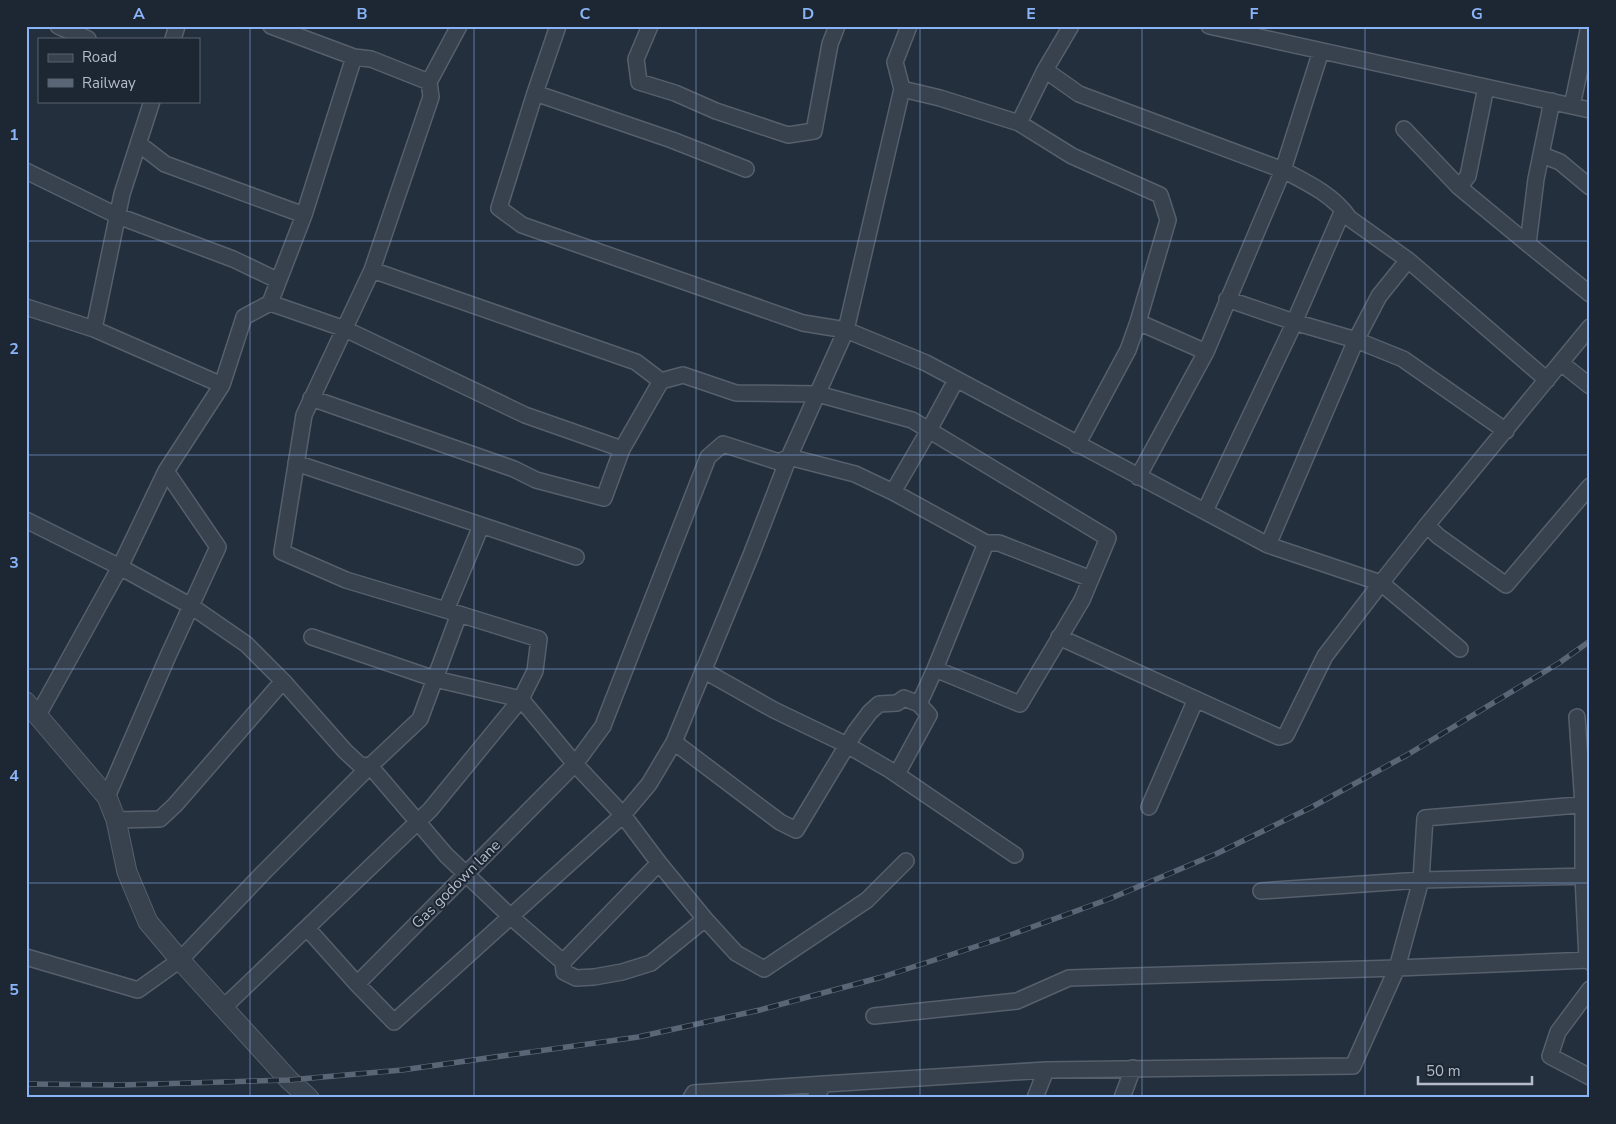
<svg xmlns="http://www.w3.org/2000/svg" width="1616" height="1124" font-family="'Nunito Sans',sans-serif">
<rect width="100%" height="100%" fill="#242f3e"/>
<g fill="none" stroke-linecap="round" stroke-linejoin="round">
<defs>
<path id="minor" d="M58,26L88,39
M271,26L354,57L371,59L429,82
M558,26L535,93L499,208L522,225L803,323L846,330L926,363L1268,545L1381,583L1427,525L1590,327
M650,26L636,59L639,82L675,93L716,111L788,135L814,131L830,44L837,26
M1209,26L1590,110
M173,39L177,26
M1045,70L1079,94L1283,170C1306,182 1334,195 1349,218L1408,260L1547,380
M902,89L940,98L1019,123L1072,156L1160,195L1168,220L1138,322L1128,350L1077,445
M535,93L672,140L746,169
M1572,106L1589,26
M1019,123L1045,70L1071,26
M1404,129L1459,187L1528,244L1590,294
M139,144L165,164L304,215
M1542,155L1560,162L1590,187
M26,171L118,216L233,259L277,280
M1459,187L1468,176L1486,87
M1528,244L1536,179L1552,101
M372,270L636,362L661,381
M1227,299L1294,322L1356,340L1403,359L1506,431
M270,303L345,329L525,415L622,449
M26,307L94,329
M1138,322L1206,352
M1561,363L1590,386
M222,385L244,317L270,303L304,215L354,57
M311,398L514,469L536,480L604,498L622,449L661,381L683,375L736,393L818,394L912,420L1108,538L1082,600L1020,704L935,669
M296,463L576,557
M1138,477L1206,352L1283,170L1321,51
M893,492L929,430L956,380
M1205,511L1290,332L1343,210
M26,520L120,567L191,606L246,644L283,681L345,751L360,765L370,766L446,855L511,917L563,962L564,972L576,978L594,977L622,972L651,963L705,919
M1427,525L1438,536L1506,585L1590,486
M1268,545L1356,340L1379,296L1408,260
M446,610L481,526
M312,637L435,679L521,699L535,671L539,639L459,614
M1059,637L1279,737L1286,735L1325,656L1381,583L1460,649
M703,670L774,710L847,745L890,770L1015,855
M919,704L935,669L986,543H999L1091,579
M38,715L120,567L166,471
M1577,717L1583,805V876L1587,960L1590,962
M674,742L780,822L796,830L855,732L870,712L879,704L897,703L904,698L919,704L929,715L897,774
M107,797L168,656L218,547L166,471L222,385L94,329L122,194L152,101
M1149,807L1196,699
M116,820L160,819L175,805L283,681
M1261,891L1421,880L1590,876
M307,928L357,984L575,764L603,726L606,718L708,457L723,444L779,462L789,457L855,474L893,492L986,543
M26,957L138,990L180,960L264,872L370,766L420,719L459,614L346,580L282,552L304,415L372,270L431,97L429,82L459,26
M563,962L659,863
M357,984L394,1022L623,815L649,784L674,742L751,555L789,457L846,330L902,89L895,62L909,26
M1590,989L1558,1032L1550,1056L1590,1077
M224,1007L430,810L521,699L575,764L623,815L659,863L705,919L736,953L764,969L867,900L906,861
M874,1016L1017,1001L1069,978L1397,968L1421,880L1425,818L1590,804
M691,1098L694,1093L824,1084
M815,1098L824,1084L1046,1070L1353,1066L1397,968L1590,960
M1035,1098L1046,1070
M1122,1098L1133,1068"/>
<path id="tertiary" d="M26,702L107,797L116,820L127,872L148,922L180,960L289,1080L309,1098"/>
</defs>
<use href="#minor" stroke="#565f6c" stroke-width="18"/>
<use href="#tertiary" stroke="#565f6c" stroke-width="21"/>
<use href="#minor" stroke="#38414e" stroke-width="15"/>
<use href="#tertiary" stroke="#38414e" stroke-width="19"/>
<defs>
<path id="rail" d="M26,1084L122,1085L289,1080L402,1070L638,1037L760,1010L882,977L999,939L1109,899L1216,854L1312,807L1407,755L1559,663L1590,641"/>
</defs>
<use href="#rail" stroke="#5a6575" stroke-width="5.5"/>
<use href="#rail" stroke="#1d2633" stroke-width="4" stroke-dasharray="11" stroke-linecap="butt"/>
</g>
<path fill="none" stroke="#8ab4f8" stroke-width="1" stroke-opacity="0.55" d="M250,26V1098M474,26V1098M696,26V1098M920,26V1098M1142,26V1098M1365,26V1098M26,241H1590M26,455H1590M26,669H1590M26,883H1590"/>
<g text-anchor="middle" stroke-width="4" stroke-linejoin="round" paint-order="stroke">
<g font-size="15" fill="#b4bcc9" stroke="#1d2633">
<text transform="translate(456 884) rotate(-45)" y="5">Gas godown lane</text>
</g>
</g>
<rect width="1616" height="1124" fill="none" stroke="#1d2633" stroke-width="55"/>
<rect x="38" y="38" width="162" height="65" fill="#1d2633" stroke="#59626f"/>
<rect x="48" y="54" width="25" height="8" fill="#38414e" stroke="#59626f"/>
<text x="82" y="62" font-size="15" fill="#b4bcc9">Road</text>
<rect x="48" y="79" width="25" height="8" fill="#5a6575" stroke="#59626f"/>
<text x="82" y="88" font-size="15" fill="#b4bcc9">Railway</text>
<path d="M1418 1076v8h114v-8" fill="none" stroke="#b4bcc9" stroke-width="2.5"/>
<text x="1426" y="1076" font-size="15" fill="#b4bcc9" stroke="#1d2633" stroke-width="4" paint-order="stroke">50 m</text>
<rect x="28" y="28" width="1560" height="1068" fill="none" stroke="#8ab4f8" stroke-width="2"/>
<g font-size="16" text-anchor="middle" font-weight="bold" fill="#8ab4f8">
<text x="139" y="19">A</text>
<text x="362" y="19">B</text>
<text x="585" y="19">C</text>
<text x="808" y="19">D</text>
<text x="1031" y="19">E</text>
<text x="1254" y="19">F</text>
<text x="1477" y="19">G</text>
<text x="14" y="140">1</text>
<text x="14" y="354">2</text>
<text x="14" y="568">3</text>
<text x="14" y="781">4</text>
<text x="14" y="995">5</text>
</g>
</svg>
